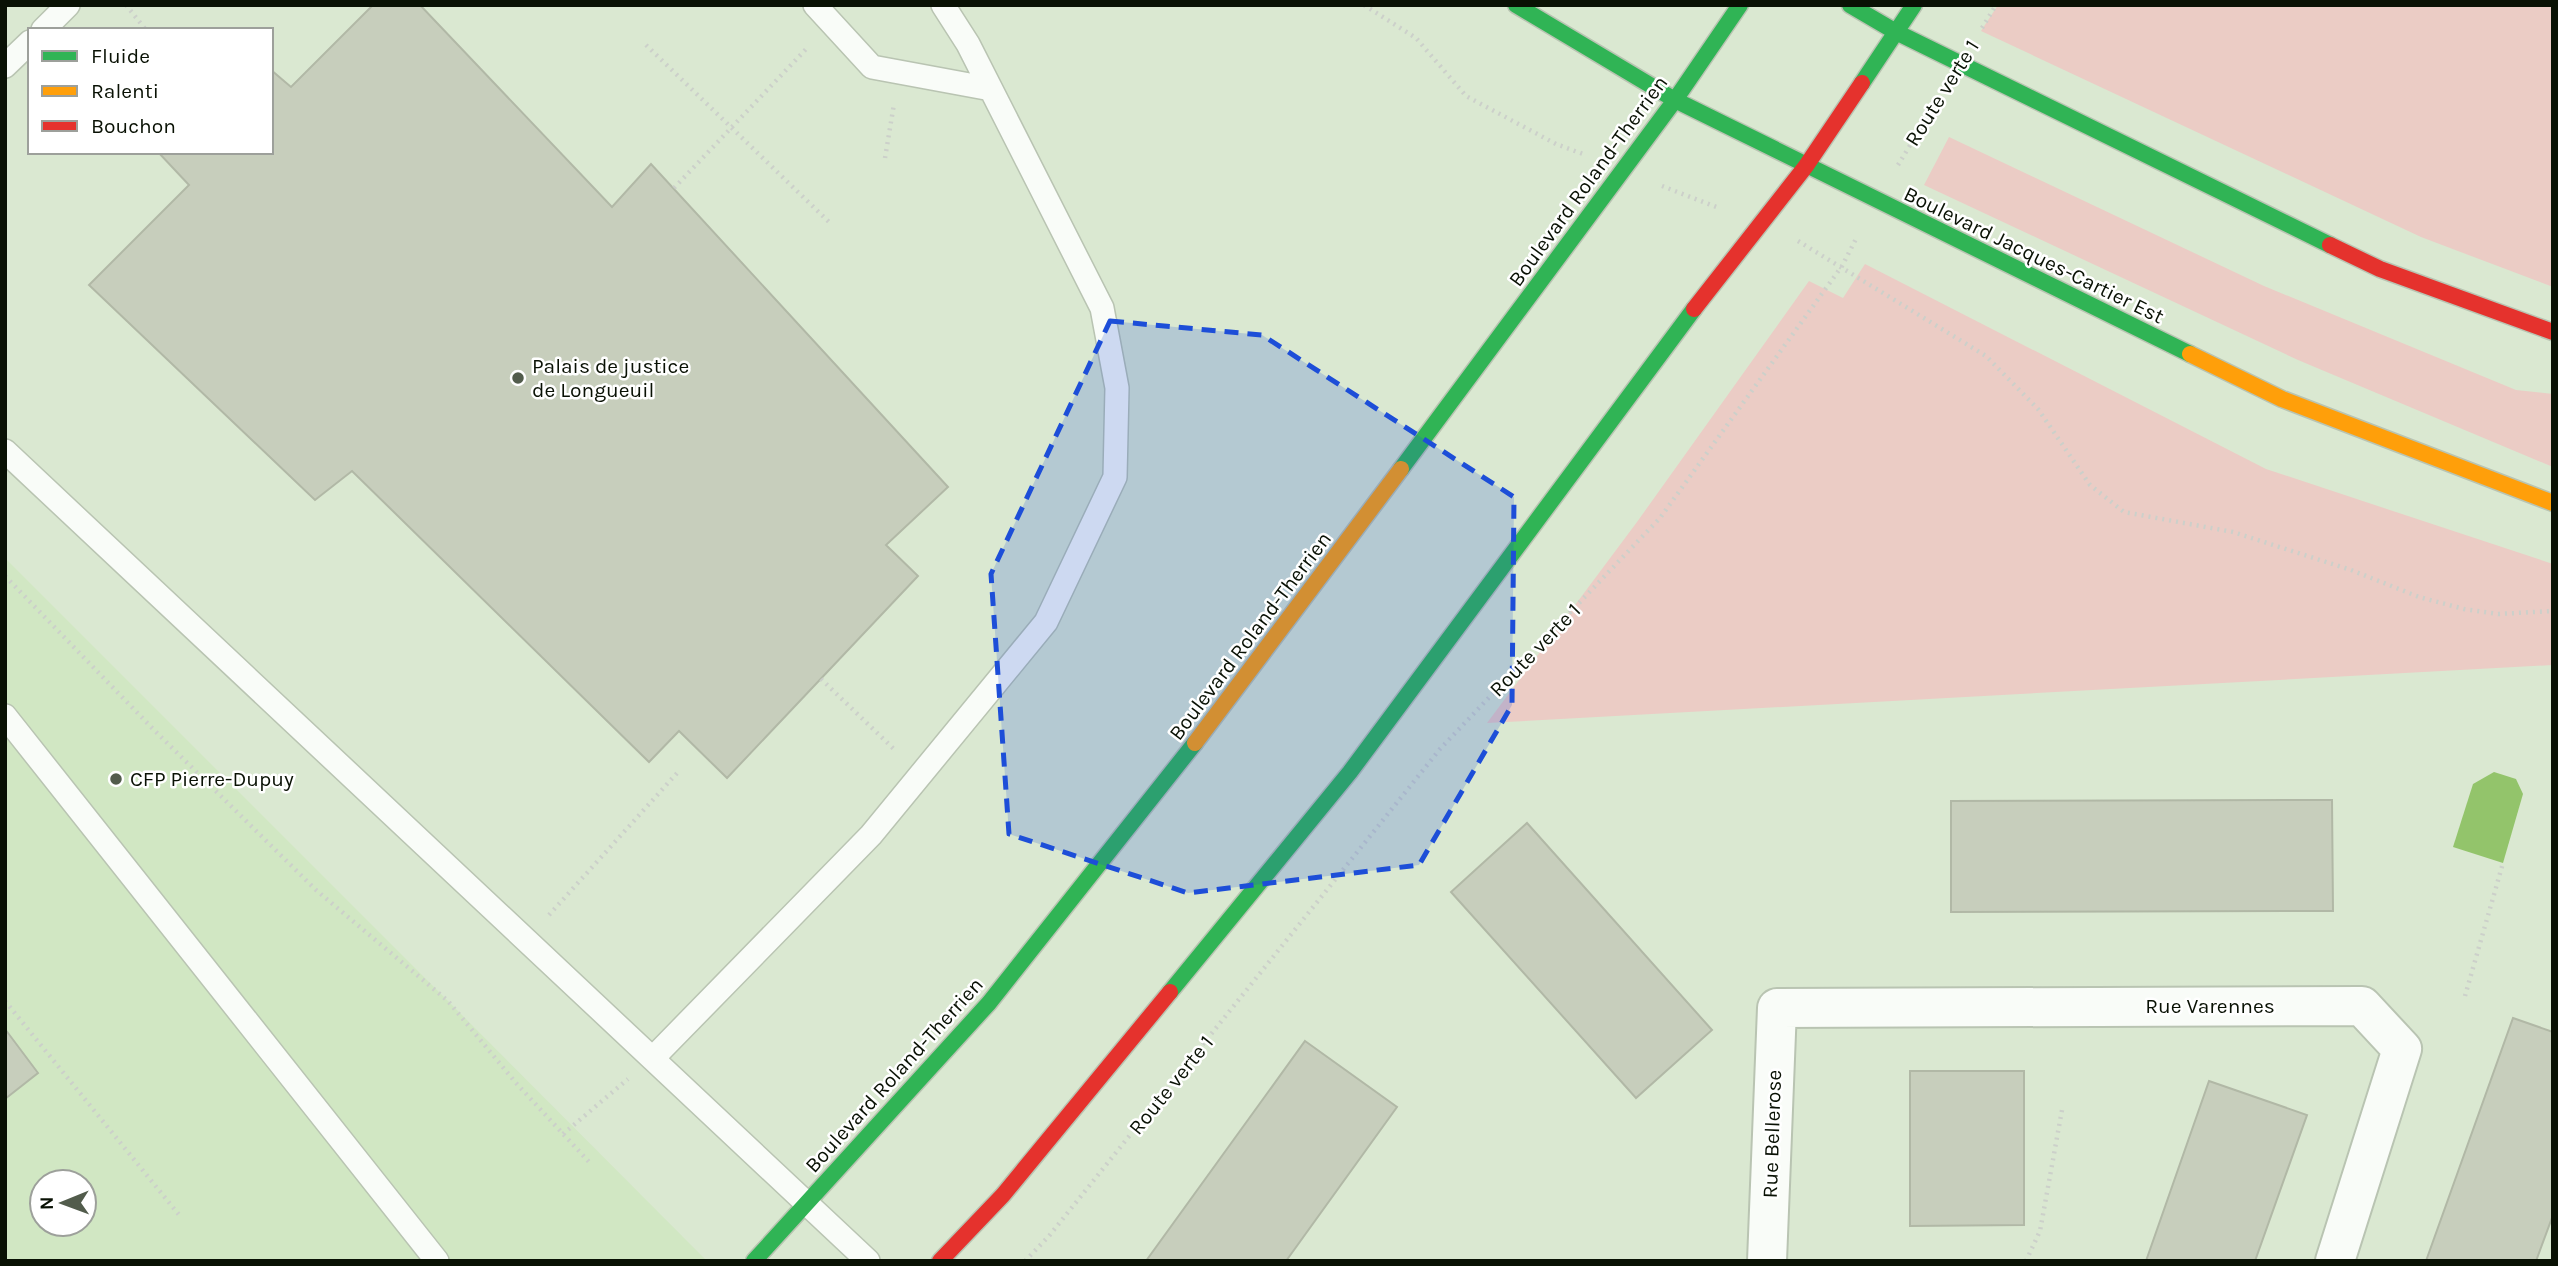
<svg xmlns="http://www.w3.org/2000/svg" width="2558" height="1266" font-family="Karla,sans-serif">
<rect width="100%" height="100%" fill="#dae8d1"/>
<path fill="#d1e7c3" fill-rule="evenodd" d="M5,558L448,1001L707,1261H5ZM42,1182H84V1224H42Z"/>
<path fill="#ebccc5" d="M1998,5H2553V287L2421,237L1981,31Z
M1949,137L2264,286L2516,390L2553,394V467L2298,360L1924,185Z
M1865,264L2266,469L2553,564V665L1487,723L1637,522L1809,281L1843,298Z"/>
<path fill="#93c46b" d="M2494,772L2516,779L2523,794L2503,863L2453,847L2473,784Z"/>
<path fill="#c7cebc" stroke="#b1b8a6" stroke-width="2" d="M373,5H420L612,207L651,164L948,487L886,545L918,576L727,778L679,731L649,762L352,471L315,500L89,285L189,185L158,152H271V70L291,87Z
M2332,800L2333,911L1951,912V801Z
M1527,823L1712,1030L1636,1098L1451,892Z
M2513,1018L2553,1032V1215L2536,1261H2426Z
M5,1029L38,1073L5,1099Z
M1305,1041L1397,1107L1286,1261H1146Z
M1910,1071H2024V1225L1910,1226Z
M2209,1081L2307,1115L2255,1261H2146Z"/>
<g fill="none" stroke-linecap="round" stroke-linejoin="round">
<defs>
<path id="lane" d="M815,5L872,67L991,89
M43,30L68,5
M5,66L30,42
M5,451L868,1261
M5,716L437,1261
M653,1058L871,835L1046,622L1115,477L1117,388L1102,308L968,44L943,5"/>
<path id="street" d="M1767,1261L1777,1008L2362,1006L2402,1049L2335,1261"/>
<path id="fast" d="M1516,5L1675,100L2190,354
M1850,5L1896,32L2330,245
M1862,83L1914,5
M1401,469L1675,100L1740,5
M1170,992L1350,772L1694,309
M754,1261L989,1003L1195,743"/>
<path id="slow" d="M2190,354L2282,399L2553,503
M1195,743L1401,469"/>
<path id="jam" d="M2330,245L2380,269L2553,332
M1694,309L1806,166L1862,83
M940,1261L1003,1195L1170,992"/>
</defs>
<use href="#lane" stroke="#b9c4b2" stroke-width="26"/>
<use href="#street" stroke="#b9c4b2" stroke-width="42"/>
<use href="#fast" stroke="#b9c4b2" stroke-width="19"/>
<use href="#slow" stroke="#b9c4b2" stroke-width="19"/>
<use href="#jam" stroke="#b9c4b2" stroke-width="19"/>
<path stroke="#ccd0ca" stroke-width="4.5" stroke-dasharray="2 5" stroke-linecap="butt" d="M126,5L146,30
M1364,5L1416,38L1466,96L1556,144L1583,154
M1982,28L1996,5
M646,45L829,222
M885,158L894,104
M1898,165L1939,98
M1662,186L1719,208
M674,188L809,46
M1798,241L1986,356L2038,409L2090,485L2124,512L2233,532L2351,570L2419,597L2464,609L2498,614L2553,611
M5,576L154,730L316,890L448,1001L516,1083L590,1163
M821,679L896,751
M549,915L678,772
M2465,996L2503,863
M5,1001L180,1216
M563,1134L628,1079
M1025,1261L1049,1236L1440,749L1660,518L1842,266L1857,237
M2026,1261L2040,1231L2062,1110"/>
<use href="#lane" stroke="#f9fcf8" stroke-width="23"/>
<use href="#street" stroke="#f9fcf8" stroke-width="38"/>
<use href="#fast" stroke="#30b455" stroke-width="16"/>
<use href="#slow" stroke="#ff9f0a" stroke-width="16"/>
<use href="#jam" stroke="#e5322d" stroke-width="16"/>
</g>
<path fill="#1d4ed8" fill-opacity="0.2" stroke="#1d4ed8" stroke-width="5" stroke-dasharray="14 9" stroke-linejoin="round" d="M1110,321L1262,335L1514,497L1512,705L1419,865L1188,893L1009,834L991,574Z"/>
<g fill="#525c4c" stroke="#fff" stroke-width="2.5">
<circle cx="518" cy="378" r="7"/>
<circle cx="116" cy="779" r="7"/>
</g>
<g text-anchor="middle" stroke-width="5" stroke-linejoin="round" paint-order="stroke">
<g font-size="21" fill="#091104" stroke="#fff">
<text transform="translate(1942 93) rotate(-58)" y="7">Route verte 1</text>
<text transform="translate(1588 181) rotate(-54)" y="7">Boulevard Roland-Therrien</text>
<text transform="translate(2034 255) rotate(26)" y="7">Boulevard Jacques-Cartier Est</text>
<text transform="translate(1250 636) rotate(-53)" y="7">Boulevard Roland-Therrien</text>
<text transform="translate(1535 650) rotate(-46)" y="7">Route verte 1</text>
<text x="2210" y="1013">Rue Varennes</text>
<text transform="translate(894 1075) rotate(-48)" y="7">Boulevard Roland-Therrien</text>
<text transform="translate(1171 1085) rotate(-51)" y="7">Route verte 1</text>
<text transform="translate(1772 1134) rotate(-88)" y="7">Rue Bellerose</text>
</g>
<g font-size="21" fill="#091104" stroke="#fff" text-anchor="start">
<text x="532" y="373">Palais de justice<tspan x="532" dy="24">de Longueuil</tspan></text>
<text x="130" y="786">CFP Pierre-Dupuy</text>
</g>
</g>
<rect width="2558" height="1266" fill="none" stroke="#091104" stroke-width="14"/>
<rect x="28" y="28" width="245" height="126" fill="#ffffff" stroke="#9da09b" stroke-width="2"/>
<rect x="42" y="51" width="35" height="10" fill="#30b455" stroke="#9da09b" stroke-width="2"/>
<text x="91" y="63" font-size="21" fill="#091104">Fluide</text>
<rect x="42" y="86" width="35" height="10" fill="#ff9f0a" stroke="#9da09b" stroke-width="2"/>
<text x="91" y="98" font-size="21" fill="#091104">Ralenti</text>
<rect x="42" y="121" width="35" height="10" fill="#e5322d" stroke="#9da09b" stroke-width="2"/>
<text x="91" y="133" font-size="21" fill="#091104">Bouchon</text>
<g transform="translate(63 1203) rotate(269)"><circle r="33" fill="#ffffff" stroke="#9da09b" stroke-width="2"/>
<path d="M0-5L12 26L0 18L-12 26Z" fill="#525c4c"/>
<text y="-10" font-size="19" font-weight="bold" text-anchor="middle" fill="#091104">N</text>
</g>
</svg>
